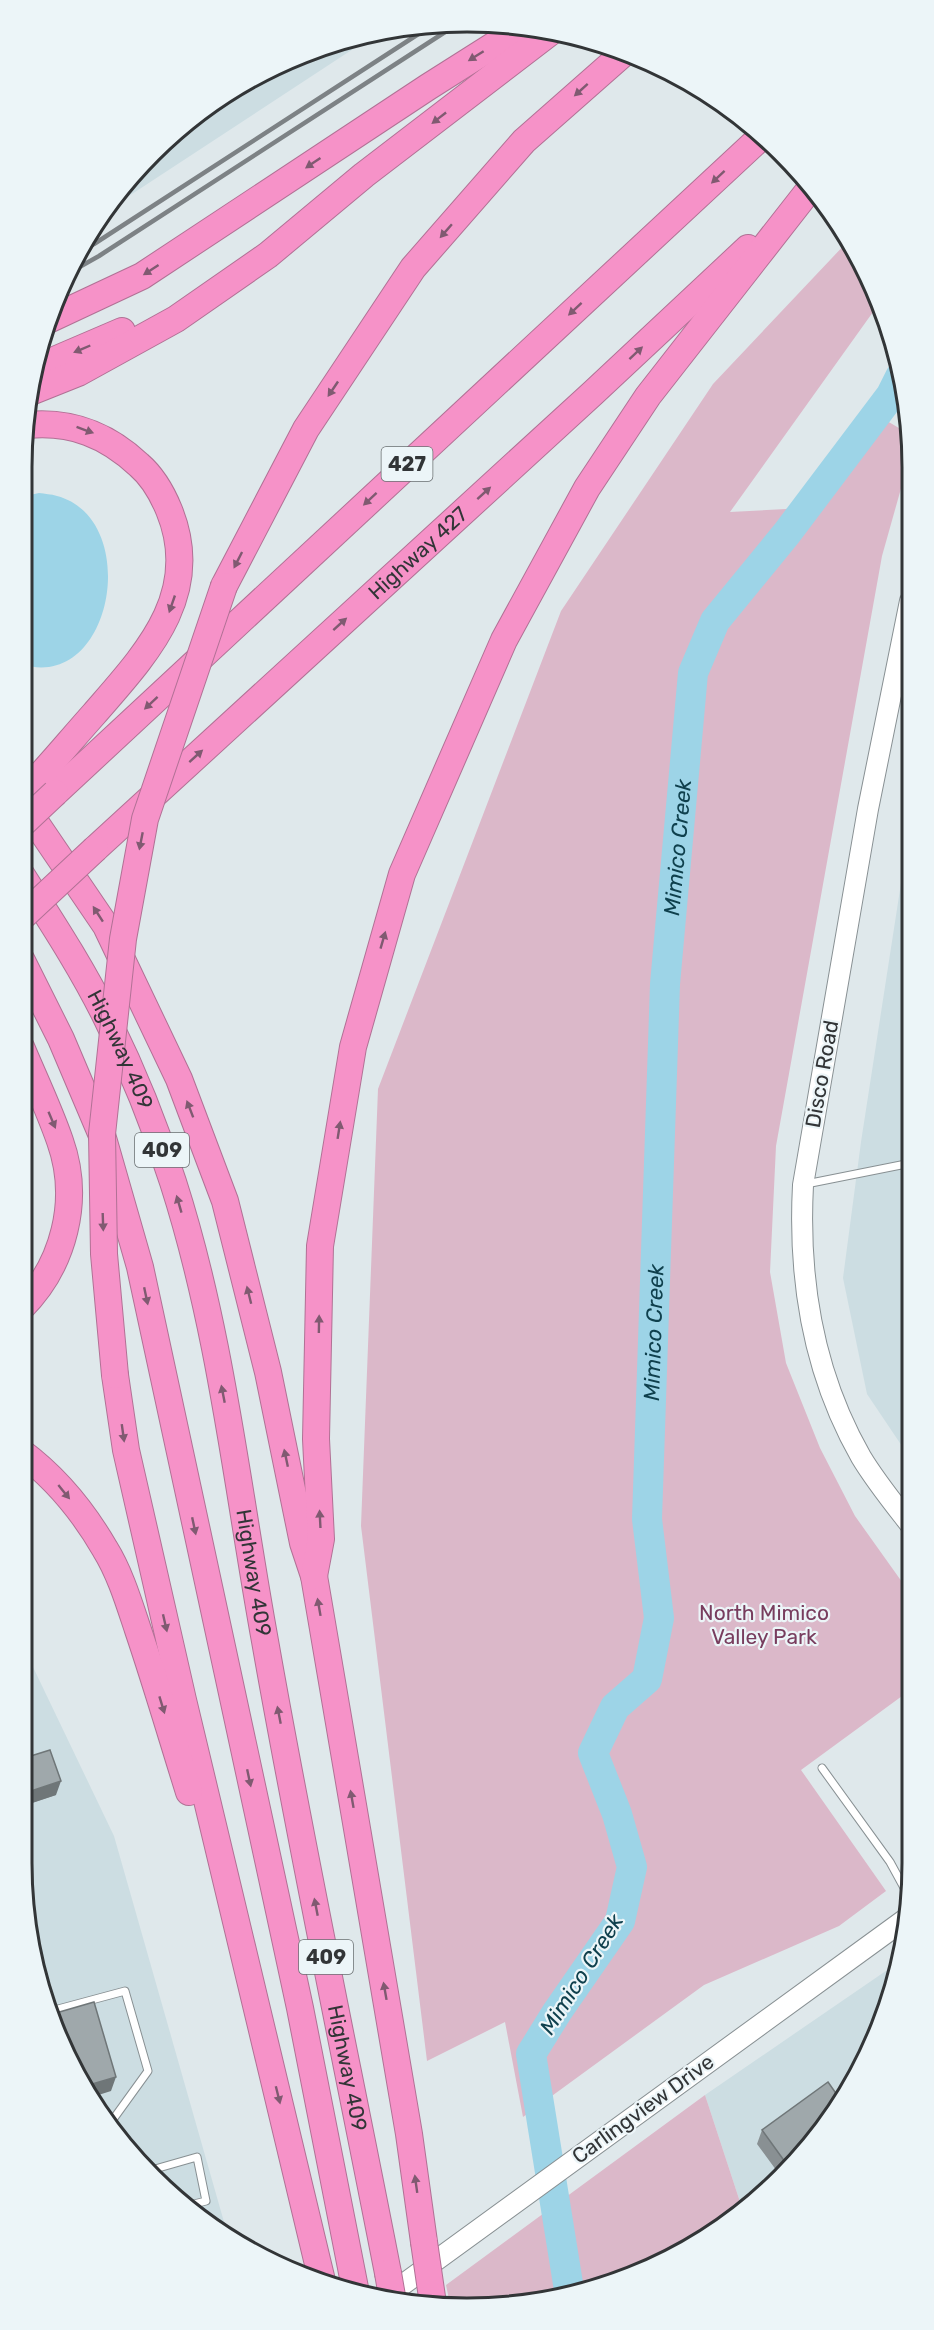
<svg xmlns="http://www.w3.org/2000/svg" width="934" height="2330" font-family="Rubik,sans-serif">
<rect width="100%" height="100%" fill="#dfe8eb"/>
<path fill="#ccdde2" d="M379,32L103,213L131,173L195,113L269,67L351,36Z
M910,825L912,1461L867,1394L843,1278L861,1142Z
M21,1642L114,1836L228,2236L131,2157L81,2086L45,2007L21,1863Z
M896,1964L889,2006L821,2135L742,2208L705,2095Z"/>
<path fill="#dbb8c9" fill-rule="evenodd" d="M848,241L867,270L878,305L730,512L786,509L835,482L882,418L909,434V460L882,556L776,1146L770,1272L786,1363L820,1448L855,1516L912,1596L913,1688L801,1770L886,1891L839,1926L704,1985L523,2117L505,2022L427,2061L361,1526L378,1089L561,611L713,384ZM692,657L664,1259L659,1304L646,1286Z
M705,2095L742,2208L714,2234L638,2275L554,2300L450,2304L446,2285Z"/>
<path fill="#9dd4e7" d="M39,493C45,494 51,494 57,496C143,519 113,694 21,664V497Z
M21,1164L28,1199L21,1234Z
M911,1234V1286L903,1254L905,1238Z"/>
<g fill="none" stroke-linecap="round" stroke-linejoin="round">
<path stroke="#9dd4e7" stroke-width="30" id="s1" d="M570,2296L531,2054L557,2012L620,1921L632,1867L617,1814L593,1753L615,1707L647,1679L659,1618L647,1519L665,984L693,673L715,621L787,533L891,395L900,377"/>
<defs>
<path id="service" d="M806,1184L911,1163
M822,1768L890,1862L908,1895
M47,2012L125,1991L148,2071L109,2125
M148,2171L197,2157L206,2201L190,2205"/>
<path id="secondary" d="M910,601L868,809L803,1185C798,1280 813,1373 861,1457C876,1482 895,1505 912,1527
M383,2299L904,1920"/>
<g id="motorway">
<path d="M46,321L142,276L428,87L526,25"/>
<path d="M38,367L122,331"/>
<path d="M33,391L78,373L176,319L268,255L364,175L552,31"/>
<path d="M224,586L306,429L413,268L524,141L625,52"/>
<path d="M55,793L761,137"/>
<path d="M21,796C46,770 69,742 94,714C145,655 204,595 169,510C162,493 153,477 139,465C107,435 72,421 28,425"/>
<path d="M21,801L106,926L179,1079L225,1201L268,1372L303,1543L314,1576L409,2134L424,2242"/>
<path id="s2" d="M95,849L593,393L748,248"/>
<path id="s3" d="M21,874C51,921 82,968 107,1019C133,1071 155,1126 173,1182C221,1331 237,1487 265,1641C302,1852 347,2063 388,2273"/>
<path d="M21,959L61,1039L103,1138L140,1267L300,2008L356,2293"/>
<path d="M21,1047C34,1078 49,1109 60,1141C81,1200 64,1265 21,1308"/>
<path d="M115,1375L126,1450L183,1700L323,2285"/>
<path d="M21,1452C56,1478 83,1511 105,1549C120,1573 129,1603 138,1630C156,1683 172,1738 189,1792"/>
<path d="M314,1576L321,1539L316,1439L320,1246L353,1047L402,874L504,640L587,488L648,396L809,190"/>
</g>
</defs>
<use href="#service" stroke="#889093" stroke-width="9"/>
<use href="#secondary" stroke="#889093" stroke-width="22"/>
<use href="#motorway" stroke="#b17195" stroke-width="28"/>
<use href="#service" stroke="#fff" stroke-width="7"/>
<use href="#secondary" stroke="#fff" stroke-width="20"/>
<use href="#motorway" stroke="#f692c8" stroke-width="26"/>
<path stroke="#7d8285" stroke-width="4.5" d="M77,253L94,244L437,22
M67,274L99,256L459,23"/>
<defs>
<path id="motorway-bridge" d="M21,825L55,793
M21,918L95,849
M115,1375L104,1254L102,1134L123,939L145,819L224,586
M424,2242L433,2304
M388,2273L393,2302"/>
</defs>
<use href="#motorway-bridge" stroke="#b17195" stroke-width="28" stroke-linecap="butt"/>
<use href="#motorway-bridge" stroke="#f692c8" stroke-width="26"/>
</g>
<path fill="#899093" d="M303,55L282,68L279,63Z
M21,1759L56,1795L23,1806L21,1801Z
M762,2130L821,2135L779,2174L757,2144Z"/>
<path fill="#6f7678" d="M303,55L282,68L285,61Z
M205,107L202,114L176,132L195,113Z
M61,1781L56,1795L23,1806L28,1792Z
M116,2077L111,2091L89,2098L82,2087Z"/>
<path fill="#9fa8ab" stroke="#6f7678" stroke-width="1.5" d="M50,1750L61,1781L28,1792L21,1771V1759Z
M94,2002L116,2077L82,2087L49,2015Z
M828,2082L840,2099L821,2135L788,2166L762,2130Z"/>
<defs><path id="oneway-solid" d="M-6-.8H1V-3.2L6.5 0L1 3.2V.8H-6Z" transform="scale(1.5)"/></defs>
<g fill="#805a71">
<use href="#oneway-solid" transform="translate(476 56) rotate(148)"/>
<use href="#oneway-solid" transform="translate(581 90) rotate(138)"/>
<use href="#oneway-solid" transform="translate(439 118) rotate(142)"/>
<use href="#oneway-solid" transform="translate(313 163) rotate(146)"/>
<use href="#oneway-solid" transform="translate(718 177) rotate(137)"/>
<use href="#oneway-solid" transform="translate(446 231) rotate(131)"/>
<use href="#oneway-solid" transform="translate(151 270) rotate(147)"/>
<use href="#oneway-solid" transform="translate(575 309) rotate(137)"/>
<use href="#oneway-solid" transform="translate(82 349) rotate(157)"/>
<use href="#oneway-solid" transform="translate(636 353) rotate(-43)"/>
<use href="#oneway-solid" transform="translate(333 389) rotate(124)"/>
<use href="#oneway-solid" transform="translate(85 430) rotate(20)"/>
<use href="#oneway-solid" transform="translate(484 493) rotate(-42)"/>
<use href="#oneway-solid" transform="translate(370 499) rotate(137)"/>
<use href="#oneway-solid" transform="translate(238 560) rotate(117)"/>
<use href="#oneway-solid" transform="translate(172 604) rotate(109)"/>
<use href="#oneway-solid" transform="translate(340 624) rotate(-42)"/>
<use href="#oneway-solid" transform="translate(151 703) rotate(137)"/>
<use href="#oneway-solid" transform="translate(196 756) rotate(-42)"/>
<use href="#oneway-solid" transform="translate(141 841) rotate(101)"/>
<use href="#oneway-solid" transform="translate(98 914) rotate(-123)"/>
<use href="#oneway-solid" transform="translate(383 940) rotate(-74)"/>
<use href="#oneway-solid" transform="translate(190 1109) rotate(-111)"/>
<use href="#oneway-solid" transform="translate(52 1120) rotate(67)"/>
<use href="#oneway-solid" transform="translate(339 1130) rotate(-81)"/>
<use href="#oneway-solid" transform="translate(179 1204) rotate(-106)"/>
<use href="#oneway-solid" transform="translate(103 1222) rotate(88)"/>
<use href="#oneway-solid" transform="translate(249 1295) rotate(-104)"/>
<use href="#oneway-solid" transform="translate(146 1296) rotate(78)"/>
<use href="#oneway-solid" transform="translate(319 1324) rotate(-89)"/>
<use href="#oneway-solid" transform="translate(223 1394) rotate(-101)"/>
<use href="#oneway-solid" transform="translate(123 1433) rotate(82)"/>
<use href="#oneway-solid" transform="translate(286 1458) rotate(-102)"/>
<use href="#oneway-solid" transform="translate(64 1492) rotate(51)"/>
<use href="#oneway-solid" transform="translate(320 1519) rotate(-93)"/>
<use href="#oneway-solid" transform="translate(194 1526) rotate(78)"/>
<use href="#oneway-solid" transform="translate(319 1607) rotate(-100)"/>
<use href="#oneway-solid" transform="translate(165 1623) rotate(77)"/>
<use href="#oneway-solid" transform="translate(162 1705) rotate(73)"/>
<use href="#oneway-solid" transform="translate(279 1715) rotate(-101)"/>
<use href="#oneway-solid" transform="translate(249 1778) rotate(78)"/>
<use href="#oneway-solid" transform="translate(352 1799) rotate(-100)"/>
<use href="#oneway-solid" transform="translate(316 1907) rotate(-101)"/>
<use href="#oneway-solid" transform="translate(385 1991) rotate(-100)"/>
<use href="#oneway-solid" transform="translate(278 2095) rotate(76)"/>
<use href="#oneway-solid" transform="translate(416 2184) rotate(-98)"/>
</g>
<g text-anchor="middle" stroke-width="4.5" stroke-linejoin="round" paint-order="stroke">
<g fill="#ecf5f8" stroke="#6a6f71" stroke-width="1.5">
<rect x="381.5" y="447" width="51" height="34" rx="4.5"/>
<rect x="135" y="1133" width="54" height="34" rx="4.5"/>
<rect x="299" y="1940" width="54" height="34" rx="4.5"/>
</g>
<g font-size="20" font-weight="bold" fill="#323537">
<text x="407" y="471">427</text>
<text x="162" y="1157">409</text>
<text x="326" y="1964">409</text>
</g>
<g font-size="21" fill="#323537" stroke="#ecf5f8">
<text dy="7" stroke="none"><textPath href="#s2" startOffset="438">Highway 427</textPath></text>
<text dy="7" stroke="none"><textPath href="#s3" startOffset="202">Highway 409</textPath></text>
<text transform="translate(822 1074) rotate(-80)" y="7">Disco Road</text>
<text dy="7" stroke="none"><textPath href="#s3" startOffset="744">Highway 409</textPath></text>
<text dy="7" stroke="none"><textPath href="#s3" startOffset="1248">Highway 409</textPath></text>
<text transform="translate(643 2109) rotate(-36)" y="7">Carlingview Drive</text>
</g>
<g font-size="21" fill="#783d5e" stroke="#ecf5f8">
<text x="764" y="1620">North Mimico<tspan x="764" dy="24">Valley Park</tspan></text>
</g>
<g font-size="22" font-style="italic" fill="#0f404d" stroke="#ecf5f8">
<text dy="8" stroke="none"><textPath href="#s1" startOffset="1509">Mimico Creek</textPath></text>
<text dy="8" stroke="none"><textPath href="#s1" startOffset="1023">Mimico Creek</textPath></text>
<text transform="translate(581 1974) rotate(-58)" y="8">Mimico Creek</text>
</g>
</g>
<path d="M0 0H934V2330H0ZM467 32H467A435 435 0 0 1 902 467V1863A435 435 0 0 1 467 2298H467A435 435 0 0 1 32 1863V467A435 435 0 0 1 467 32Z" fill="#ecf5f8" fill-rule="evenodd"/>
<path fill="none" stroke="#323537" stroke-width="3" d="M467 32H467A435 435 0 0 1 902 467V1863A435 435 0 0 1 467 2298H467A435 435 0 0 1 32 1863V467A435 435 0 0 1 467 32Z"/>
</svg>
